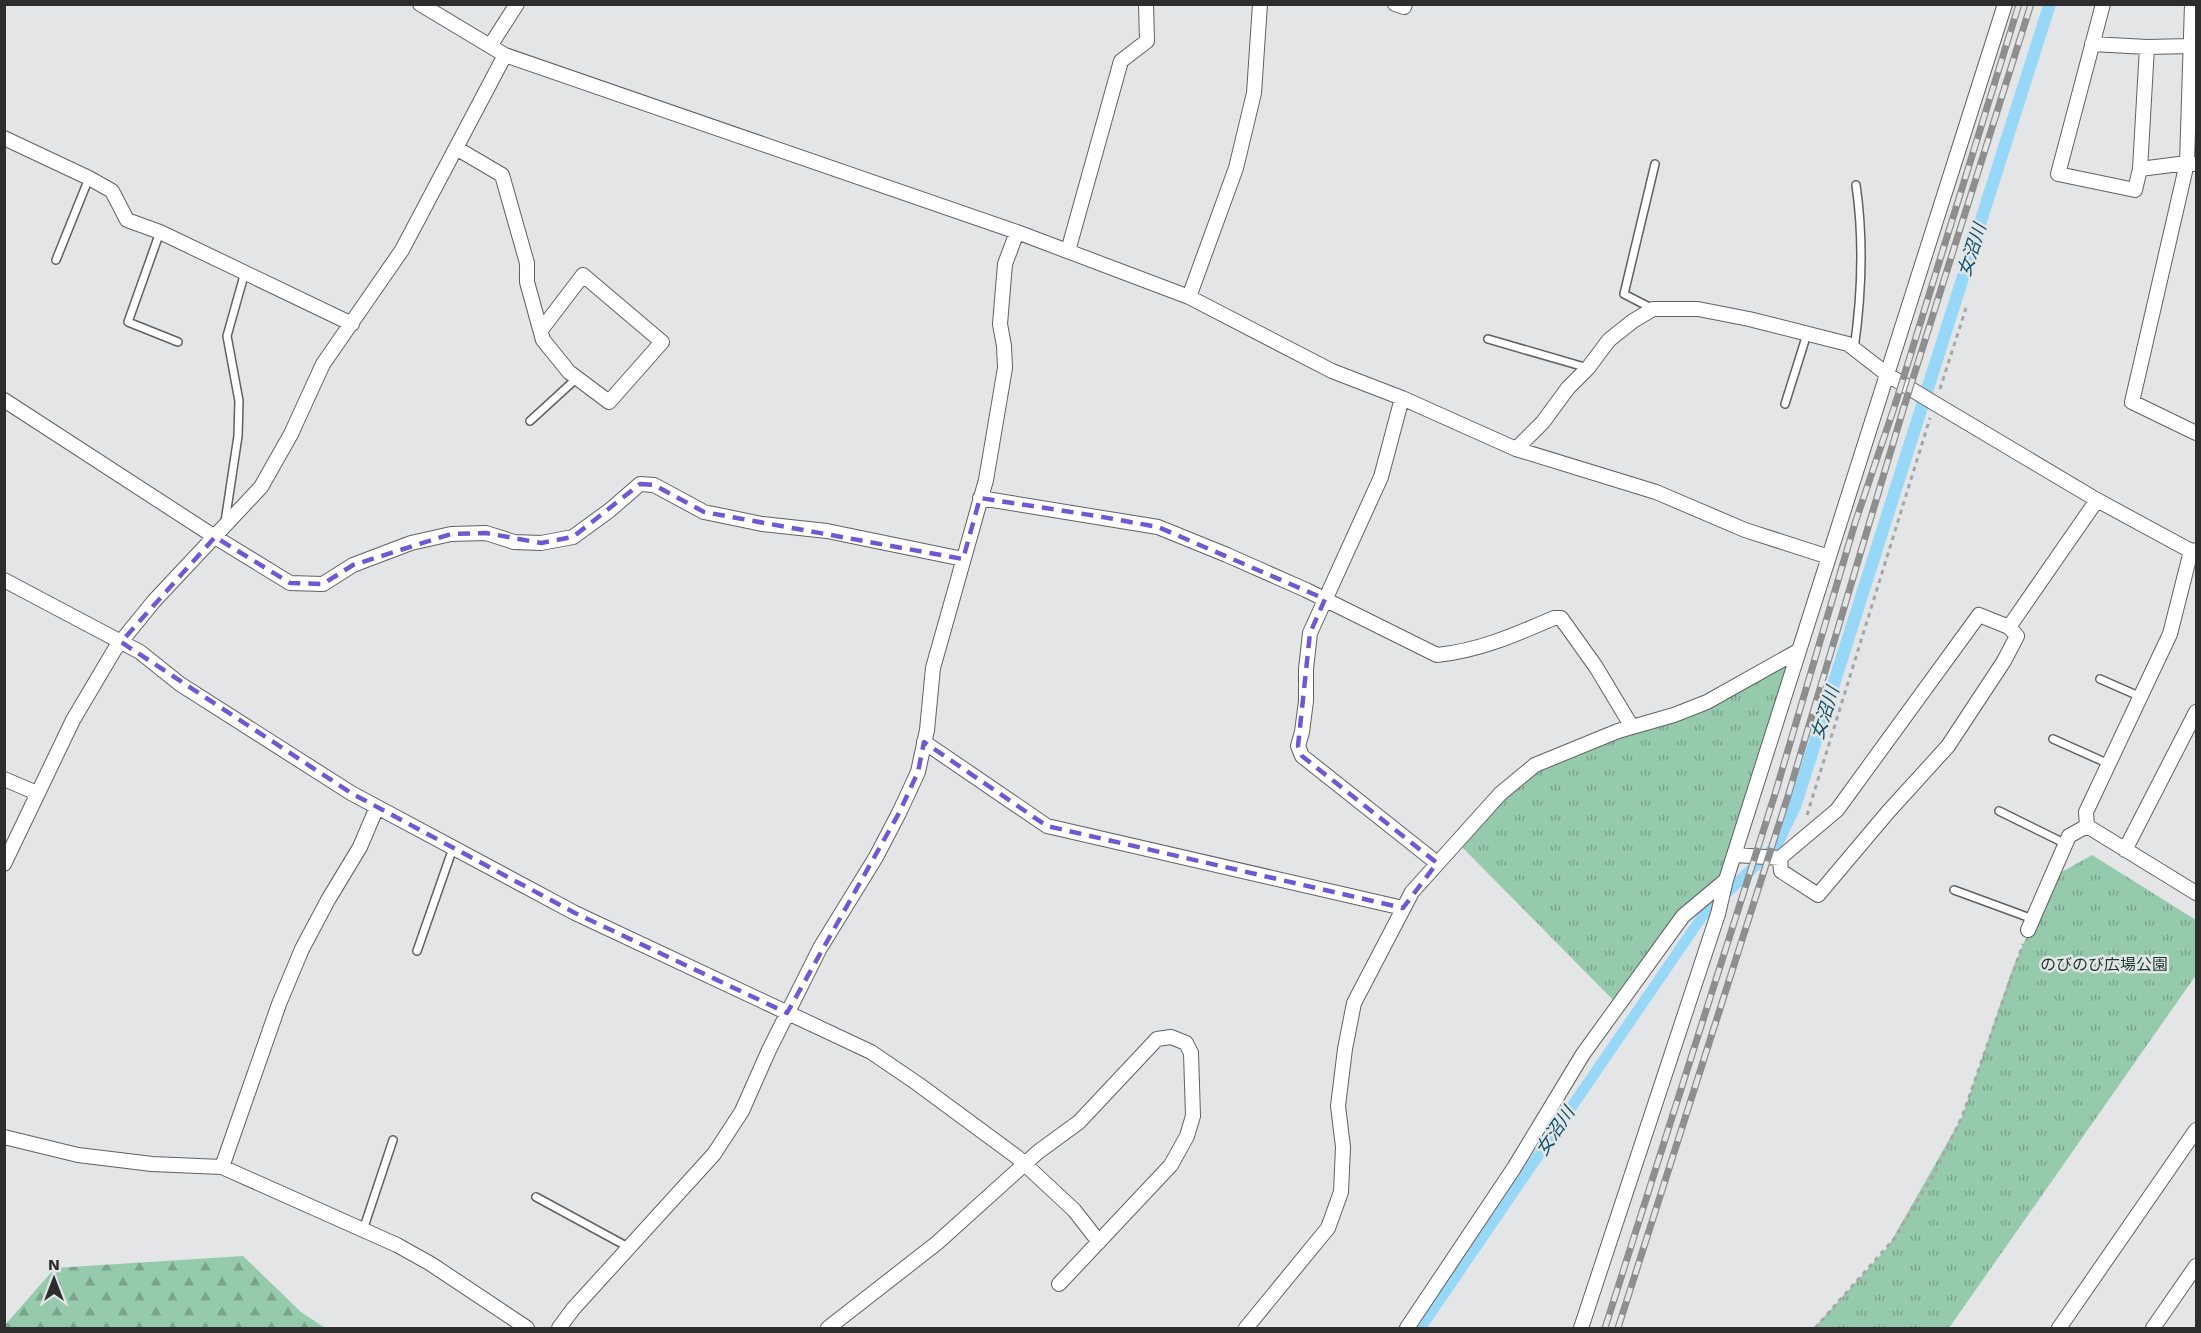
<svg xmlns="http://www.w3.org/2000/svg" width="2201" height="1333" font-family="'Work Sans','Noto Sans JP',sans-serif">
<defs>
<pattern id="grass-tufts" width="24" height="20" patternUnits="userSpaceOnUse" patternTransform="scale(1.5)"><rect width="24" height="20" fill="#96caac"/><path d="M3 7l-1-3M5 7V3M7 7l1-3M15 17l-1-3M17 17v-4M19 17l1-3" fill="none" stroke="#7ba48c"/></pattern>
<pattern id="forest-firs" width="22" height="20" patternUnits="userSpaceOnUse" patternTransform="scale(1.5)"><rect width="22" height="20" fill="#96caac"/><path d="M5 1l3.5 6h-7zM16 11l3.5 6h-7z" fill="#7ba48c"/></pattern>
</defs>
<rect width="100%" height="100%" fill="#e4e5e6"/>
<path fill="url(#grass-tufts)" d="M1798,651L1726,880L1683,916L1618,1005L1456,841L1535,765L1674,715Z
M2092,855L2196,920V975L1949,1328H1814L1888,1247L1962,1117L2011,973L2051,878Z"/>
<path fill="url(#forest-firs)" d="M243,1256L301,1312L325,1328H5V1325L55,1268Z"/>
<path fill="#97d8f9" d="M2043,5H2056L1801,808L1781,849L1706,920L1427,1328H1413L1699,912L1779,835Z"/>
<g fill="none" stroke-linecap="round" stroke-linejoin="round">
<defs>
<path id="service" d="M160,232L128,322L178,342
M56,260L89,178
M1653,309L1624,294L1655,164
M1488,339L1588,368
M1854,349C1862,294 1864,240 1856,185
M1785,404L1807,334
M530,421L577,378
M225,522L238,436L239,401L227,336L245,272
M2100,679L2141,697
M2053,739L2109,764
M1999,811L2066,844
M1954,890L2033,919
M417,951L453,848
M536,1197L628,1247
M363,1230L393,1140"/>
<path id="minor" d="M420,4L505,55L1017,232L1189,297L1332,371L1402,398L1516,449L1656,492L1745,530L1829,557
M1395,4L1404,7L1405,4
M2103,4L2058,174L2135,190L2140,169
M2192,4L2187,163L2132,402L2196,433
M2092,44L2147,47L2191,46
M490,46L517,4
M2147,47L2140,169L2187,163L2194,164
M4,138L89,178L112,191L127,220L160,232L352,324
M456,148L502,175L527,263V282L543,340L569,372L609,402L662,342L583,275L541,330
M1068,251L1121,61L1147,41L1146,4
M1189,297L1236,168L1254,93L1260,4
M1402,398L1381,477L1310,633L1306,669V701L1302,732L1298,746L1302,756L1437,863
M4,400L215,537L290,583L323,584L353,565L411,543L451,534L486,533L514,542L541,543L573,537L610,510L640,484L654,485L704,512L762,524L827,531L963,559
M1516,449L1543,422L1568,388L1588,368L1609,340L1633,321L1653,309H1698L1749,319L1848,344L1888,375L1929,400L2097,500L2191,551L2196,550
M980,498L1158,527L1227,555L1306,590L1437,655C1479,651 1517,634 1554,618H1561L1596,667L1632,727
M4,580L140,652L180,684L351,793L575,913L871,1052L918,1084L1017,1157L1074,1210L1099,1242
M924,742L1047,826L1403,908
M4,779L37,793
M2087,826L2086,812L2170,634L2191,551
M2087,826L2196,893
M2125,850L2196,712
M1736,855L1780,858L1837,810L1979,615L2009,627L2097,500
M1780,858L1781,871L1818,895L1888,812L1948,746L2004,661L2017,636L2009,627
M4,864L73,720L115,649L154,601L261,487L291,434L323,364L402,250L505,55
M2028,930L2069,836L2087,826
M4,1137L78,1155L152,1164L222,1167L397,1245L431,1264L527,1328
M222,1167L279,1004L302,949L328,900L360,847L377,807
M559,1328L573,1309L714,1154L742,1111L769,1050L820,948L876,857L899,813L918,772L927,730L933,668L986,480L1005,368L1004,346L1000,324L1005,264L1017,232
M828,1328L937,1243L1038,1152L1079,1122L1157,1039L1171,1037L1186,1043L1191,1053L1193,1116L1187,1136L1171,1165L1059,1284
M1246,1328L1328,1228L1341,1192L1343,1147L1338,1106L1345,1049L1354,1003L1412,892L1500,794L1535,765L1618,731L1674,715L1707,702L1798,651
M1407,1328L1514,1168L1583,1054L1683,916L1726,880
M1581,1328L1718,914L1726,880L2005,4
M2059,1328L2196,1130
M2153,1328L2196,1266"/>
</defs>
<use href="#service" stroke="#616163" stroke-width="10"/>
<use href="#minor" stroke="#616163" stroke-width="16"/>
<path stroke="#a6a6a7" stroke-width="3" stroke-dasharray="4.5 4.5" stroke-linecap="butt" d="M1940,389L1966,308
M1807,815L1930,418
M1815,1328L1894,1239L1934,1174L1962,1117L2023,944"/>
<use href="#service" stroke="#fff" stroke-width="7"/>
<use href="#minor" stroke="#fff" stroke-width="14"/>
<defs>
<path id="rail" d="M1605,1328L1775,794L1855,523L1895,405L2019,4
M1618,1328L1788,796L1903,410L2031,4"/>
</defs>
<use href="#rail" stroke="#8e8e8f" stroke-width="7"/>
<use href="#rail" stroke="#e4e5e6" stroke-width="4.5" stroke-dasharray="14" stroke-linecap="butt"/>
</g>
<path fill="none" stroke="#7158d2" stroke-width="4.5" stroke-dasharray="12 8" stroke-linejoin="round" d="M640,484L654,485L704,512L963,559L980,498L1097,516L1158,527L1325,599L1310,633L1298,746L1302,756L1437,863L1403,908L1047,826L924,742L918,772L899,813L787,1013L575,913L351,793L121,642L215,537L290,583L323,584L353,565L451,534L486,533L541,543L573,537Z"/>
<g text-anchor="middle" stroke-width="5" stroke-linejoin="round" paint-order="stroke">
<g font-size="16" fill="#183b29" stroke="#e4e5e6">
<text x="2104" y="970">のびのび広場公園</text>
</g>
<g font-size="18" font-style="italic" fill="#0b506c" stroke="#e4e5e6">
<text transform="translate(1972 250) rotate(-72)" y="6">女沼川</text>
<text transform="translate(1825 713) rotate(-72)" y="6">女沼川</text>
<text transform="translate(1555 1131) rotate(-56)" y="6">女沼川</text>
</g>
</g>
<rect width="2201" height="1333" fill="none" stroke="#2d2d2d" stroke-width="12"/>
<g transform="translate(54 1279)" stroke="#e4e5e6" stroke-width="4.5" paint-order="stroke">
<path d="M0-4.5L10 22L0 15L-10 22Z" fill="#2d2d2d"/>
<text y="-9" font-size="16" font-weight="bold" text-anchor="middle" fill="#2d2d2d">N</text>
</g>
</svg>
